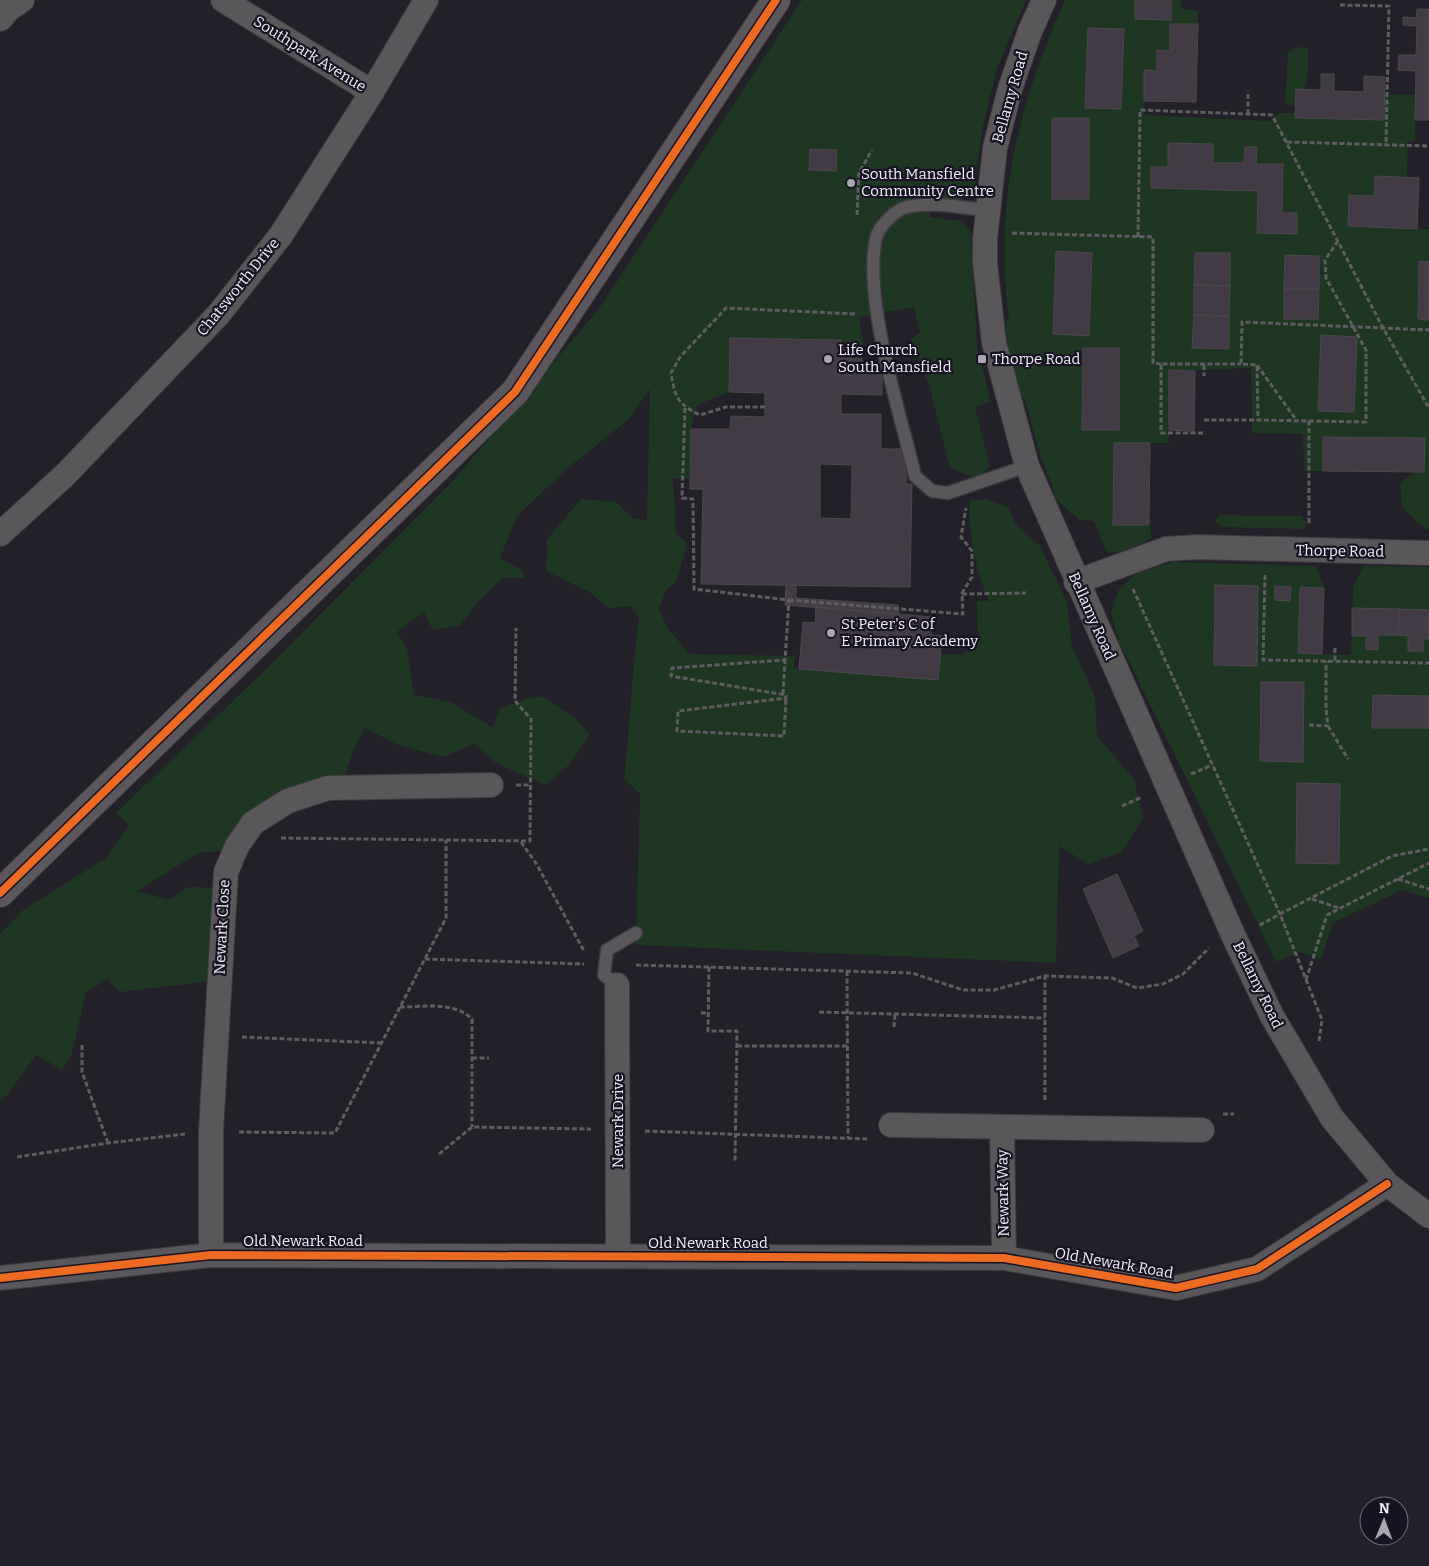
<svg xmlns="http://www.w3.org/2000/svg" width="1429" height="1566" font-family="Bitter,serif">
<rect width="100%" height="100%" fill="#222028"/>
<path fill="#1d3722" d="M802,0H1026L997,68L982,130L974,188L961,200L931,198L930,217L961,221L971,231L977,347L991,402L975,407L990,466L977,479L950,468L929,385L911,338L920,333L914,307L859,317L864,349L862,359H852V348H840V340L730,338L729,392L697,405L691,429L690,478L673,479L676,533L687,544L677,580L665,592L659,609L668,629L690,654L795,656L794,667L799,669L938,678L940,653L961,655L978,644L977,601H989C975,569 968,536 970,501L986,499L1008,507L1015,523L1040,546L1067,602L1072,647L1095,696L1097,736L1134,779L1143,818L1122,852L1088,864L1059,846L1056,963L636,945L640,794L624,779C630,725 632,672 639,618L630,606L609,608L589,592L546,571L547,539L581,499L616,502L633,518L647,520L650,389L628,420L568,468L517,516L500,558L523,571L524,578H502L477,603L460,625L433,630L424,612L397,632L407,648L414,695L451,702L493,728L500,708L526,699L542,696L574,717L590,735L569,765L545,785L496,763L474,744L443,757L398,745L365,728L354,748L344,778L226,851L200,852L137,891L169,900L188,887L220,888L229,979L120,992L107,979L86,993L71,1057L62,1070L36,1055L9,1093L0,1101V934L23,910L106,858L129,825L116,813L262,673L452,482L599,309Z
M1065,0H1181L1182,9L1198,11V24H1171L1170,51L1157,50V71H1144V115L1269,121L1278,113H1295V118L1384,120L1385,94L1415,95V141H1408L1407,177L1375,176L1374,196L1349,195L1348,226L1429,229V530L1419,524L1402,507L1400,483C1424,465 1424,468 1424,438H1323V471H1304L1303,434L1252,433L1251,368L1169,371V443H1114L1113,524L1149,525L1152,538L1126,551L1107,553L1094,521L1079,520L1054,497L1053,487L1040,455L1025,401L1018,390L1006,355V321L1009,320C994,201 1017,108 1065,0Z
M1296,47L1308,48C1309,69 1309,91 1293,106L1285,102L1288,53Z
M1220,515L1302,516L1307,525L1304,529L1221,527L1215,521Z
M1174,562L1316,566L1324,588L1322,654L1351,655L1353,588L1363,566L1429,567V898L1402,890L1333,923L1321,959L1299,952L1276,962L1119,641L1111,614L1118,591L1137,573Z"/>
<path fill="#433c47" stroke="#4c484f" fill-rule="evenodd" d="M1135,0H1171V20L1135,19Z
M1417,9H1429V120H1415L1416,71L1398,70L1399,55H1416L1417,26L1403,25V17L1416,18Z
M1170,24H1198L1196,102L1144,101V70L1157,71V50L1170,51Z
M1088,28L1124,29L1121,109L1085,108Z
M1321,74H1334V91L1364,92V76L1385,77L1384,120L1295,118L1296,89L1321,90Z
M1052,118H1089V199H1052Z
M1168,143L1213,144V163H1244L1245,147H1257L1256,164H1283L1282,213H1297V234L1257,233L1258,191L1151,188V167H1168Z
M810,149L837,150L836,171L809,170Z
M1375,176L1419,178L1417,229L1348,226L1349,195L1374,196Z
M1056,251L1092,253L1089,336L1053,334Z
M1195,253H1230V286L1194,285Z
M1285,255L1319,256V289H1284Z
M1419,261L1429,262V320L1418,319Z
M1194,285L1230,286L1229,316L1194,315Z
M1284,289H1319L1318,319H1284Z
M1194,315L1229,316V349L1192,348Z
M1321,335L1357,337L1354,412L1318,411Z
M730,338L841,340L840,348H852V359H862V374H882V395L841,394V414H881V449H906V484H912L910,587L701,584L703,489H690L691,429H730L731,416L765,417V393L729,392ZM820,464L852,465L851,519L820,518Z
M1083,348H1119V430H1082Z
M1169,370L1195,371L1194,431L1169,430Z
M1323,437L1425,438L1424,472L1323,471Z
M1114,443H1150L1149,525H1113Z
M786,585H796V598L898,605L899,614L785,605Z
M1215,585L1258,586L1257,666L1214,665Z
M1275,586L1291,587L1290,601L1275,600Z
M1300,587L1324,588L1322,654L1298,653Z
M816,607L932,617L931,635L942,636L938,680L799,669L803,622L815,623Z
M1352,608L1399,609L1398,635H1378V650L1366,649V636H1352Z
M1399,609L1429,610V639H1423V651H1408V636L1398,635Z
M1261,682H1304L1303,762L1260,761Z
M1373,695L1429,696V728H1372Z
M1297,783L1340,784L1339,864L1296,863Z
M1117,874L1143,931L1134,936L1139,946L1113,958L1083,889Z"/>
<g fill="none" stroke-linecap="round" stroke-linejoin="round">
<defs>
<path id="service" d="M987,210C962,208 932,201 907,207C895,210 879,226 876,238C863,302 900,411 915,476L932,491L948,493L1027,466
M617,985L604,975L607,950L636,933"/>
<path id="minor" d="M223,0L372,92
M1044,0L1030,31L1010,89L995,148L985,239V263L994,343L1027,466L1234,937L1272,1016L1332,1118L1387,1184L1429,1216
M0,19L9,9L22,0
M0,534L65,475L218,315L281,235L372,92L426,0
M1076,582L1166,549L1198,547L1429,553
M617,985L618,1256
M891,1125L1202,1130
M1002,1127L1004,1258
M211,1255V1131L226,872L237,846L253,823L288,801L328,788L491,785
M0,1278L211,1255L1004,1258L1176,1288L1257,1269L1387,1184"/>
<path id="primary" d="M0,893L515,392L776,0"/>
</defs>
<use href="#service" stroke="#3c3a41" stroke-width="15"/>
<use href="#minor" stroke="#3c3a41" stroke-width="26"/>
<use href="#primary" stroke="#3c3a41" stroke-width="30"/>
<path stroke="#605e62" stroke-width="3" stroke-dasharray="5 2.5" stroke-linecap="butt" d="M1340,5L1389,6L1386,145
M1248,114V91
M1287,142L1429,146
M857,215L859,173L872,150
M1012,233L1153,237V363L1161,364
M1138,237L1140,110L1272,115L1383,328L1429,408
M1338,241L1325,260L1326,278L1366,350V422L1258,420L1257,365L1241,364L1242,322L1429,330
M1204,365V376
M1257,365L1297,421
M765,407H726L700,415C677,404 675,397 671,373L680,357L726,308L856,314
M685,408L682,498L693,499L694,589L789,600L785,660L672,668L671,676L786,695V698L678,711L677,731L784,736L786,698
M1204,420H1258
M1203,433H1161V364H1241
M1309,523V421
M1265,575L1263,660L1429,663
M1133,589L1280,914L1258,926
M962,594L1026,593
M789,600L963,614L962,593L972,577V551L961,537L966,508
M1335,648V662
M783,694L785,660
M1309,725L1328,726L1326,709V661
M1328,726L1348,759
M1191,774L1212,765
M516,785H531
M1122,806L1142,797
M281,838L530,841L531,719L515,701L516,628
M521,842L536,863L584,951
M1398,879L1429,889
M1312,899L1339,908
M425,959L584,964
M636,965L912,973L963,990H994L1045,976L1112,978L1137,988L1163,984L1183,974L1209,948
M709,967L708,1031H737L735,1162
M847,971L848,1138
M1306,980L1327,915L1429,863
M400,1007C423,1007 454,1001 472,1019V1127
M819,1012L1045,1018
M701,1013H708
M894,1027L895,1014
M242,1037L382,1043
M1319,1041L1322,1020L1280,914L1392,856L1429,849
M82,1045V1072L108,1143
M737,1046H847
M472,1058H489
M1045,1100V976
M1223,1114H1234
M645,1131L868,1139
M239,1132L335,1133L446,918V840
M439,1154L472,1127L591,1129
M17,1157L108,1143L185,1134"/>
<use href="#service" stroke="#595759" stroke-width="12"/>
<use href="#minor" stroke="#595759" stroke-width="24"/>
<use href="#primary" stroke="#5c575c" stroke-width="28"/>
<defs>
<path id="cycleway" d="M0,893L515,392L776,0
M0,1278L211,1255L1004,1258L1176,1288L1257,1269L1387,1184"/>
</defs>
<use href="#cycleway" stroke="#171322" stroke-width="11"/>
<use href="#cycleway" stroke="#ed6a23" stroke-width="8"/>
</g>
<g fill="#a9a7b2" stroke="#171322" stroke-width="2">
<circle cx="851" cy="183" r="5"/>
<circle cx="828" cy="359" r="5"/>
<rect x="977" y="354" width="10" height="10" rx="2.5"/>
<circle cx="831" cy="633" r="5"/>
</g>
<g text-anchor="middle" stroke-width="4.5" stroke-linejoin="round" paint-order="stroke">
<g font-size="15" fill="#f2f0fc" stroke="#171322">
<text transform="translate(310 54) rotate(32)" y="5">Southpark Avenue</text>
<text transform="translate(1010 97) rotate(-74)" y="5">Bellamy Road</text>
<text transform="translate(238 287) rotate(-51)" y="5">Chatsworth Drive</text>
<text transform="translate(1340 551) rotate(1)" y="5">Thorpe Road</text>
<text transform="translate(1092 616) rotate(66)" y="5">Bellamy Road</text>
<text transform="translate(222 927) rotate(-87)" y="5">Newark Close</text>
<text transform="translate(1258 985) rotate(64)" y="5">Bellamy Road</text>
<text transform="translate(618 1121) rotate(-90)" y="5">Newark Drive</text>
<text transform="translate(1003 1193) rotate(-91)" y="5">Newark Way</text>
<text x="303" y="1246">Old Newark Road</text>
<text x="708" y="1248">Old Newark Road</text>
<text transform="translate(1114 1263) rotate(10)" y="5">Old Newark Road</text>
</g>
<g font-size="15" fill="#f2f0fc" stroke="#171322" text-anchor="start">
<text x="861" y="179">South Mansfield<tspan x="861" dy="17">Community Centre</tspan></text>
<text x="838" y="355">Life Church<tspan x="838" dy="17">South Mansfield</tspan></text>
<text x="992" y="364">Thorpe Road</text>
<text x="841" y="629">St Peter's C of<tspan x="841" dy="17">E Primary Academy</tspan></text>
</g>
</g>
<g transform="translate(1384 1521) rotate(1)"><circle r="24" fill="#171322" stroke="#6f6b79"/>
<path d="M0-4L9 19L0 12L-9 19Z" fill="#a9a7b2"/>
<text y="-8" font-size="14" font-weight="bold" text-anchor="middle" fill="#f2f0fc">N</text>
</g>
</svg>
